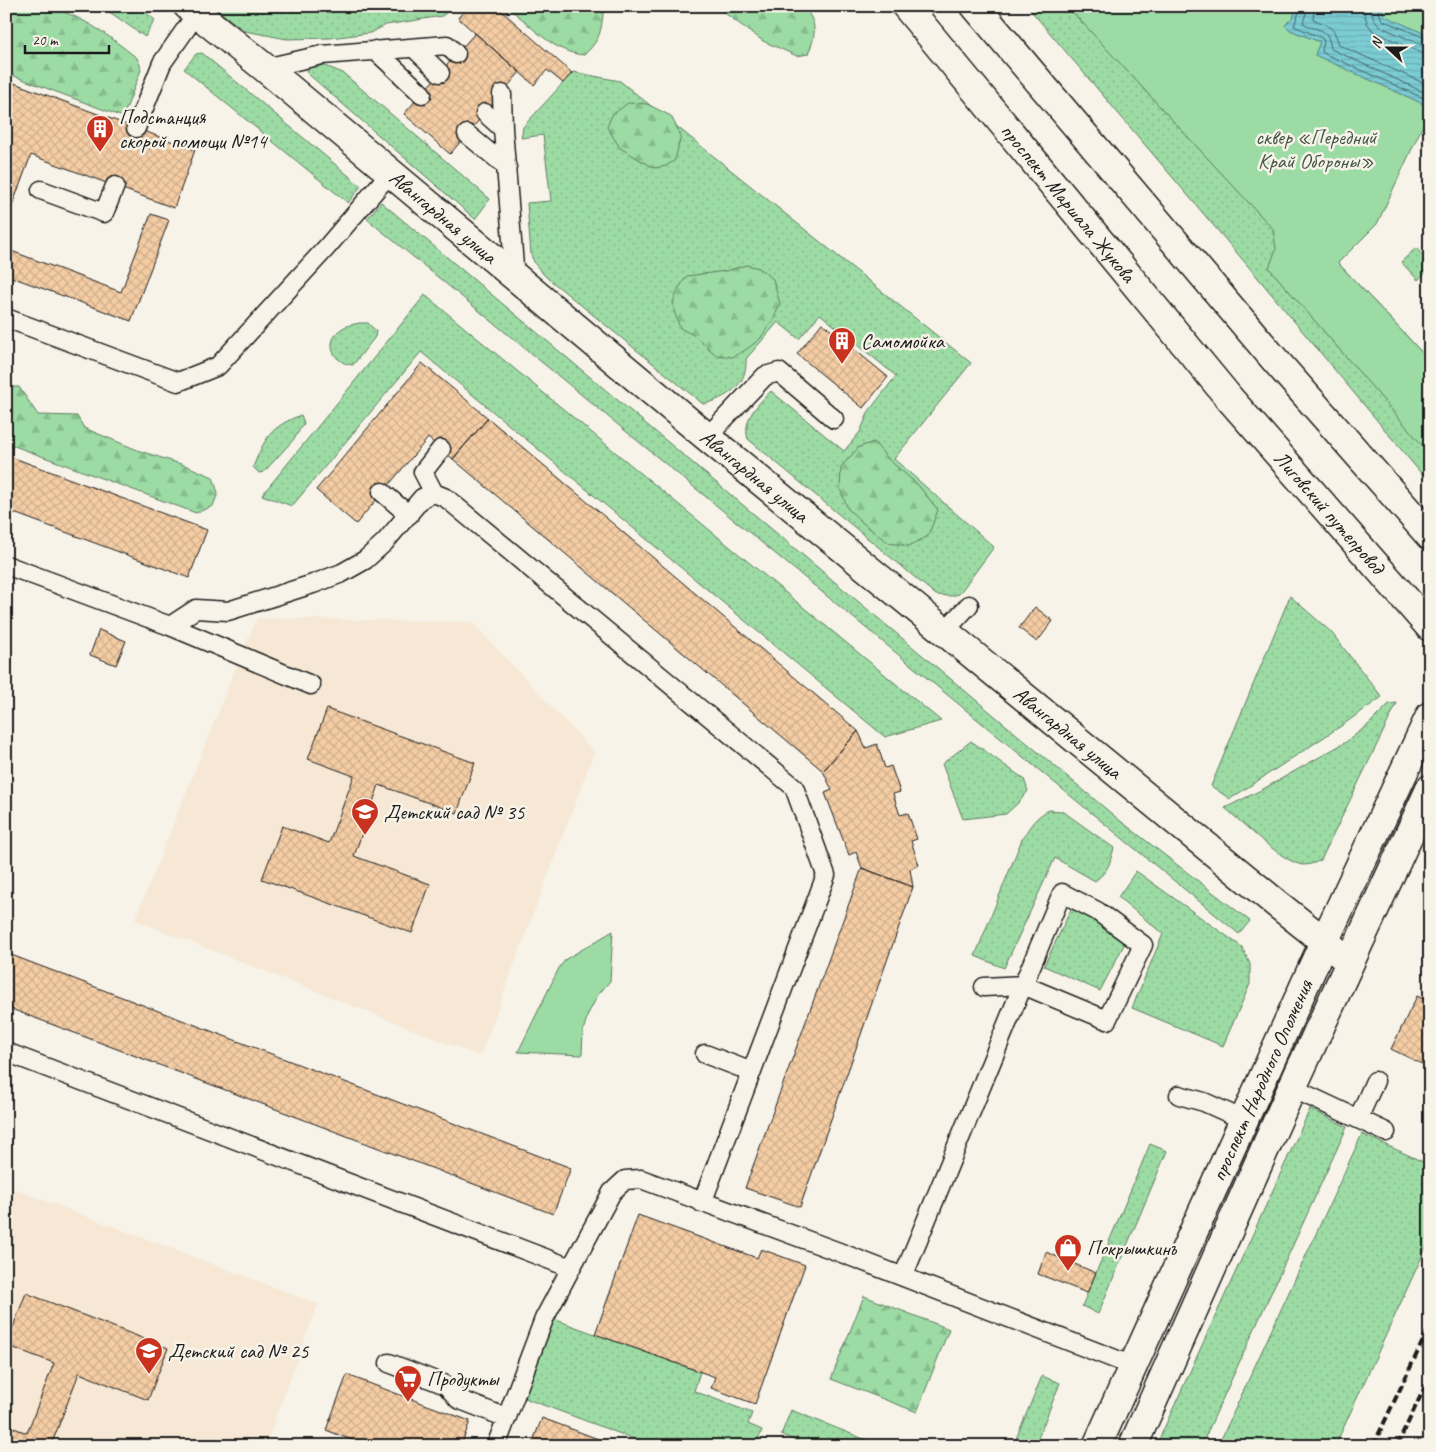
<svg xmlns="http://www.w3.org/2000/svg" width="1436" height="1452" font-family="Caveat,sans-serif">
<defs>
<pattern id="grass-dots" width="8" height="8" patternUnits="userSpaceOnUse" patternTransform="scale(1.25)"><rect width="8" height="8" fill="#9cdba4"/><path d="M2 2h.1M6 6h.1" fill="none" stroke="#86bb8d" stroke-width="1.8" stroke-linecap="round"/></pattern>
<pattern id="forest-firs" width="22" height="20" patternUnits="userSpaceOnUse" patternTransform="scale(1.25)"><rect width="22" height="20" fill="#9cdba4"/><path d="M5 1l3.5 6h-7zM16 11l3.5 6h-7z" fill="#86bb8d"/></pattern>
<pattern id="water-rules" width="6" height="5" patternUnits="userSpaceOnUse" patternTransform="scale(1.25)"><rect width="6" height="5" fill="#7bccd4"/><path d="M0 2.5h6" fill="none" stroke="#6aafb5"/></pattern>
<pattern id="building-cross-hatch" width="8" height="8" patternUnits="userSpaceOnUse" patternTransform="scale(1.25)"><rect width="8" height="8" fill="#f4cda4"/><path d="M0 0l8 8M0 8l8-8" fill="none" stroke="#d1af8d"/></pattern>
</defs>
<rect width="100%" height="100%" fill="#f7f3e8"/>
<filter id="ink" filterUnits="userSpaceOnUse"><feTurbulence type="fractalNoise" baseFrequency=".02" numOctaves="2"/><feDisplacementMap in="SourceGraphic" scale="10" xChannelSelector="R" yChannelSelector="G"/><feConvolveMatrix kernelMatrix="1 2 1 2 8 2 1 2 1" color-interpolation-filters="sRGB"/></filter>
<g filter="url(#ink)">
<path fill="#f6e8d4" d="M257,618L472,622L594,752L480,1056L135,920L241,655Z
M6,1186L318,1304L265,1446H6Z"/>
<path fill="url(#grass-dots)" stroke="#5c7c60" d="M101,6H138L155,20L145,37Z
M212,6H455L442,16L386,25L370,33L330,38L287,39L245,31Z
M1027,6H1144L1338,263L1430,361V484L1253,272Z
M202,53L361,186L348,203L184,69L196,54Z
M323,65L343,73L490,199L475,219L307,73L308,68Z
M573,72L620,81L971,363L894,459L994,547L959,594L951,596L936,595L748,439C742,419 758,404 771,391L844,451L860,432L869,411L896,376L820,314L799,339L778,322L746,359C748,385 726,399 703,404L545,276L535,264L531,255L527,203L551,201L543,135L521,138L523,127Z
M381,202L1118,819L1250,921L1239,934L367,219Z
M1416,248L1430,263V269L1418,280L1401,262Z
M425,295L941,721L885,737L421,352L292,506L262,495Z
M359,323H368L376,331L375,337L353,365C336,364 325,347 337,333C342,326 351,325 359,323Z
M301,415L304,423L294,439L264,472L259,473L253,467C265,438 270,427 301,415Z
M1290,596L1331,632L1382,697L1341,726L1230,799L1211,786Z
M1397,703L1321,860C1315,863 1310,865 1303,865C1283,863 1242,822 1225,808L1265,788L1346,742L1368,725L1389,704Z
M971,741L1024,779L1028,791L1019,802L1006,814L963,819L942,764Z
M1049,810L1062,811L1068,815L1114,848C1109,865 1109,870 1095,881L1055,858L1004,968L975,956L1022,839C1030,826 1035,817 1049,810Z
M1136,871L1242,947L1250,964V984L1223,1046L1132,1008L1163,934L1118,897Z
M1074,903L1129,935L1100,991L1044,966Z
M1310,1109L1347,1127L1201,1446H1156Z
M1362,1134L1430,1165V1239L1335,1446H1218Z
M1150,1144L1167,1151L1098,1314L1082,1306Z
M548,1317L700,1372L694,1391L752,1413L748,1424L762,1430L756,1446H653L519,1396Z
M1042,1376L1060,1383L1035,1446H1013Z
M791,1410L879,1445L880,1446H809L781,1435Z"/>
<path fill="url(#forest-firs)" stroke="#5c7c60" d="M11,6C23,6 37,4 50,8C84,16 110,37 137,58L140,65L141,70L123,117L6,73V8Z
M255,6H356L348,12L317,10L299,12L271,7L258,9Z
M506,6H604C601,30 602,38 584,55C553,53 530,24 506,6Z
M715,6H803C818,23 816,35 808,54L797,56L763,41Z
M628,103L647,104L671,116L681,136L675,160L666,166L654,168L620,148L607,127L612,115Z
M747,265L759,268L773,279L780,304L774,318L760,339L744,351L732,357L716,355L695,336L680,328C670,302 671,299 687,276L726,271Z
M6,387H19L38,415L77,416L84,428L140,451L187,466L213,477L218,493L213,506L196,513L6,443Z
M874,442L888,459L918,485L938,510L928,536L909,546L889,543L864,524L848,509L840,489L841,467L859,447Z
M864,1296L949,1329L917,1412L831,1379Z"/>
<path fill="#9cdba4" stroke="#5c7c60" d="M1067,6H1297L1290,30L1320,42L1315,55L1428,106L1430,104V110L1377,224L1338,263L1430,361V454L1269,268L1276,249L1273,229Z
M1381,6H1430V36L1384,16Z
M613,931L610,981L598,995L588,1014L583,1031L582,1055L518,1052L559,968L566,959Z"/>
<path fill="url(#water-rules)" stroke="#55868a" d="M1297,6H1381L1385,16L1430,36V103L1428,106L1315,55L1320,42L1290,30L1285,25L1293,17Z"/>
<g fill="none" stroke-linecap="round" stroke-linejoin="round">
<path stroke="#426266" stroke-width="1" d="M1301,6L1294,26L1322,38L1324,42L1322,50L1323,53L1430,101
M1308,6L1303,23C1322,34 1327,25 1331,49L1430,95
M1315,6L1313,19C1330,27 1334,26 1339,45L1430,86
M1363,6L1367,23L1373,31L1421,53L1430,54
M1370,6L1374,20L1379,26L1424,46L1430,47
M1377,6L1382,20L1430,40"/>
</g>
<path fill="url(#building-cross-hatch)" stroke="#1c1c1c" d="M468,6H496L572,73L563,83L547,70L534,85L458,18Z
M475,33L520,72L450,154L404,114Z
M6,80L195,150L174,208L31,155L6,222Z
M151,214L169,220L131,321L6,275V249L121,292Z
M822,323L888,377L863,408L797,354Z
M422,363L488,418L453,459L428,438L356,524L316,490Z
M488,418L858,731L823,771L453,459Z
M6,455L207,530L189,578L6,510Z
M1035,607L1053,621L1037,642L1019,628Z
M99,630L126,641L116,665L90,655Z
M327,709L475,763L457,813L379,785L354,856L430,884L412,933L262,879L282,826L329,843L354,776L308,759Z
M858,731L866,748L877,744L885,768L891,766L900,792L893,794L900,815L908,813L917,839L911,841L919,865L910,869L913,887L862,868L856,852L849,855L825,793L832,790L823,771Z
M862,868L913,887L800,1207L745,1188Z
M6,953L571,1168L553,1214L6,1007Z
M1430,992V1068L1391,1049L1417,996L1426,1000Z
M638,1215L757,1258L761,1249L805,1265L755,1404L711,1388L715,1377L595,1334Z
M1046,1252L1096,1273L1087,1293L1038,1274Z
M26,1293L168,1348L148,1400L79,1373L52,1443L59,1446H6V1425L27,1433L54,1363L6,1345Z
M347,1375L470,1421L461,1446H367L326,1430Z
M542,1418L617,1446H531Z"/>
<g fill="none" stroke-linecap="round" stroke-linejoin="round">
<defs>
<path id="lane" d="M414,48L440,73
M375,50L422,94
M265,68L322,55L447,45L456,54
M502,94L503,129L515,278
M485,113L503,129
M136,128L162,63L197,13
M467,134L507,167
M41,190L104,213L115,186
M6,318L178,382L218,366L327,247L390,173
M707,437L765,376L779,372L834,419
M382,492L409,515
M434,493L423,472L441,449
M6,565L170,626L196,609L228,611L313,584L342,573L365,560L385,542L422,498L434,493L446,498L794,787L826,875L702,1203
M170,626L311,685
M945,631L969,605
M6,1052L571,1268L612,1192L625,1180L641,1179L839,1252L1133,1366
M705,1054L752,1072
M1292,1088L1386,1132
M1179,1095L1204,1102L1244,1120
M1358,1119L1375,1081
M903,1277L1023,985L1062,893L1097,911L1143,945L1107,1020L1023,985L984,987
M389,1363L446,1385L458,1399L507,1418
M496,1446L544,1319L571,1268"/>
<g id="secondary">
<path id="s1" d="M188,6L265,68L707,437L1277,904L1349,961"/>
<path id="s2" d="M1097,1446L1324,942L1430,716"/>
<path d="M1133,1446L1292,1088L1430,789"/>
</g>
<g id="primary">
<path id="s3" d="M906,6L1230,399L1430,627"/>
<path d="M975,6L1275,360L1430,536"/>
</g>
</defs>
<use href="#lane" stroke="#1c1c1c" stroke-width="21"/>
<use href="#secondary" stroke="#1c1c1c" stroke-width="31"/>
<use href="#primary" stroke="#1c1c1c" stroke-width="31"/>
<use href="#lane" stroke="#f7f3e8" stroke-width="18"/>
<use href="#secondary" stroke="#f7f3e8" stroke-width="28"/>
<use href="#primary" stroke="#f7f3e8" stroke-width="28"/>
<path stroke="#1c1c1c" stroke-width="4" stroke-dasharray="8 4" stroke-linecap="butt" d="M1373,1446L1430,1326
M1397,1446L1430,1376"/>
</g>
</g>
<defs>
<symbol id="building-pin" viewBox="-11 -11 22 30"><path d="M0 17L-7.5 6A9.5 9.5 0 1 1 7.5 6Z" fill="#c8321e" stroke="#f7f3e8"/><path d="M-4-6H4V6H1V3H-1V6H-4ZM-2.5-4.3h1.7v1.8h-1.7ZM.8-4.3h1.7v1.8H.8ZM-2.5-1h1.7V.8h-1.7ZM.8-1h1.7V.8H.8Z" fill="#fff"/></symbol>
<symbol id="school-pin" viewBox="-11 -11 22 30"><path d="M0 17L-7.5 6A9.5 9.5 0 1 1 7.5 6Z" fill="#c8321e" stroke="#f7f3e8"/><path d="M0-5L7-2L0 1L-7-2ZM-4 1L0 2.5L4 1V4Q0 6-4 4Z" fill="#fff"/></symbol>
<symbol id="shop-pin" viewBox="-11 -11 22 30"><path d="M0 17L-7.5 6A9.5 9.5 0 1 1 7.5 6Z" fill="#c8321e" stroke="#f7f3e8"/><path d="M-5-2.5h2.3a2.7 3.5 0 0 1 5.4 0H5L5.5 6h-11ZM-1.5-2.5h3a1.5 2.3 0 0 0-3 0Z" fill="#fff"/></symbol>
<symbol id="supermarket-pin" viewBox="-11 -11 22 30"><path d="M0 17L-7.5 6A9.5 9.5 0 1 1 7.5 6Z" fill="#c8321e" stroke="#f7f3e8"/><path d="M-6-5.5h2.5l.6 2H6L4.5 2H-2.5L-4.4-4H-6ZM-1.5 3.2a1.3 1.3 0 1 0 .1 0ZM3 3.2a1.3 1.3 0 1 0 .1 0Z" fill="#fff"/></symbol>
</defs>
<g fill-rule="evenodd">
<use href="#building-pin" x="84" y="113" width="32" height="43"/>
<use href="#building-pin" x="826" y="325" width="32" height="43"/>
<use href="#school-pin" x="349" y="796" width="32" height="43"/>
<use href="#shop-pin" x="1052" y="1232" width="32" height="43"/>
<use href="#school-pin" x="133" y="1335" width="32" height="43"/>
<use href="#supermarket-pin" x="392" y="1363" width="32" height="43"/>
</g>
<g text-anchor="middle" stroke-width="5" stroke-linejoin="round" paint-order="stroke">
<g font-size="21" fill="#1c1c1c" stroke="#f7f3e8" text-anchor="start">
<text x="119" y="124">Подстанция<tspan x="119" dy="24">скорой помощи №14</tspan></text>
<text x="861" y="348">Самомойка</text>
<text x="384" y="819">Детский сад № 35</text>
<text x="1087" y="1255">Покрышкинъ</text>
<text x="168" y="1358">Детский сад № 25</text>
<text x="427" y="1386">Продукты</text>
</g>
<g font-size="21" fill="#425545" stroke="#f7f3e8">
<text x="1316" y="144">сквер «Передний<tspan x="1316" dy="24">Край Обороны»</tspan></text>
</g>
<g font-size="21" fill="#1c1c1c" stroke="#f7f3e8">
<text dy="7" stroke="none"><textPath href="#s3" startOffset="255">проспект Маршала Жукова</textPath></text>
<text dy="7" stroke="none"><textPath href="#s1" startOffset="331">Авангардная улица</textPath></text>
<text dy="7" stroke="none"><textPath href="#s1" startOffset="736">Авангардная улица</textPath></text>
<text dy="7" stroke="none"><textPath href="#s3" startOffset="660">Лиговский путепровод</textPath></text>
<text dy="7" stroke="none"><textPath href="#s1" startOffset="1141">Авангардная улица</textPath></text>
<text dy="7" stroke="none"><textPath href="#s2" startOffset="401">проспект Народного Ополчения</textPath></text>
</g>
</g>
<rect width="1436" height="1452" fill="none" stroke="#f7f3e8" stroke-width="25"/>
<rect x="12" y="12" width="1411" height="1427" fill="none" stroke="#1c1c1c" stroke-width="2" filter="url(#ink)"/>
<g transform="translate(1388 48) rotate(291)" stroke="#f7f3e8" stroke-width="4" paint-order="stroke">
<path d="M0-4L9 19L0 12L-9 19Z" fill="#1c1c1c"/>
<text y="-8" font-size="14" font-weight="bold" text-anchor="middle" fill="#1c1c1c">N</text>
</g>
<path d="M25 45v8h84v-8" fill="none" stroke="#1c1c1c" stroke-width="2.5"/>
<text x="32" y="45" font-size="15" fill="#1c1c1c" stroke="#f7f3e8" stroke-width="4" paint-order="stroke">20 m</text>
</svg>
